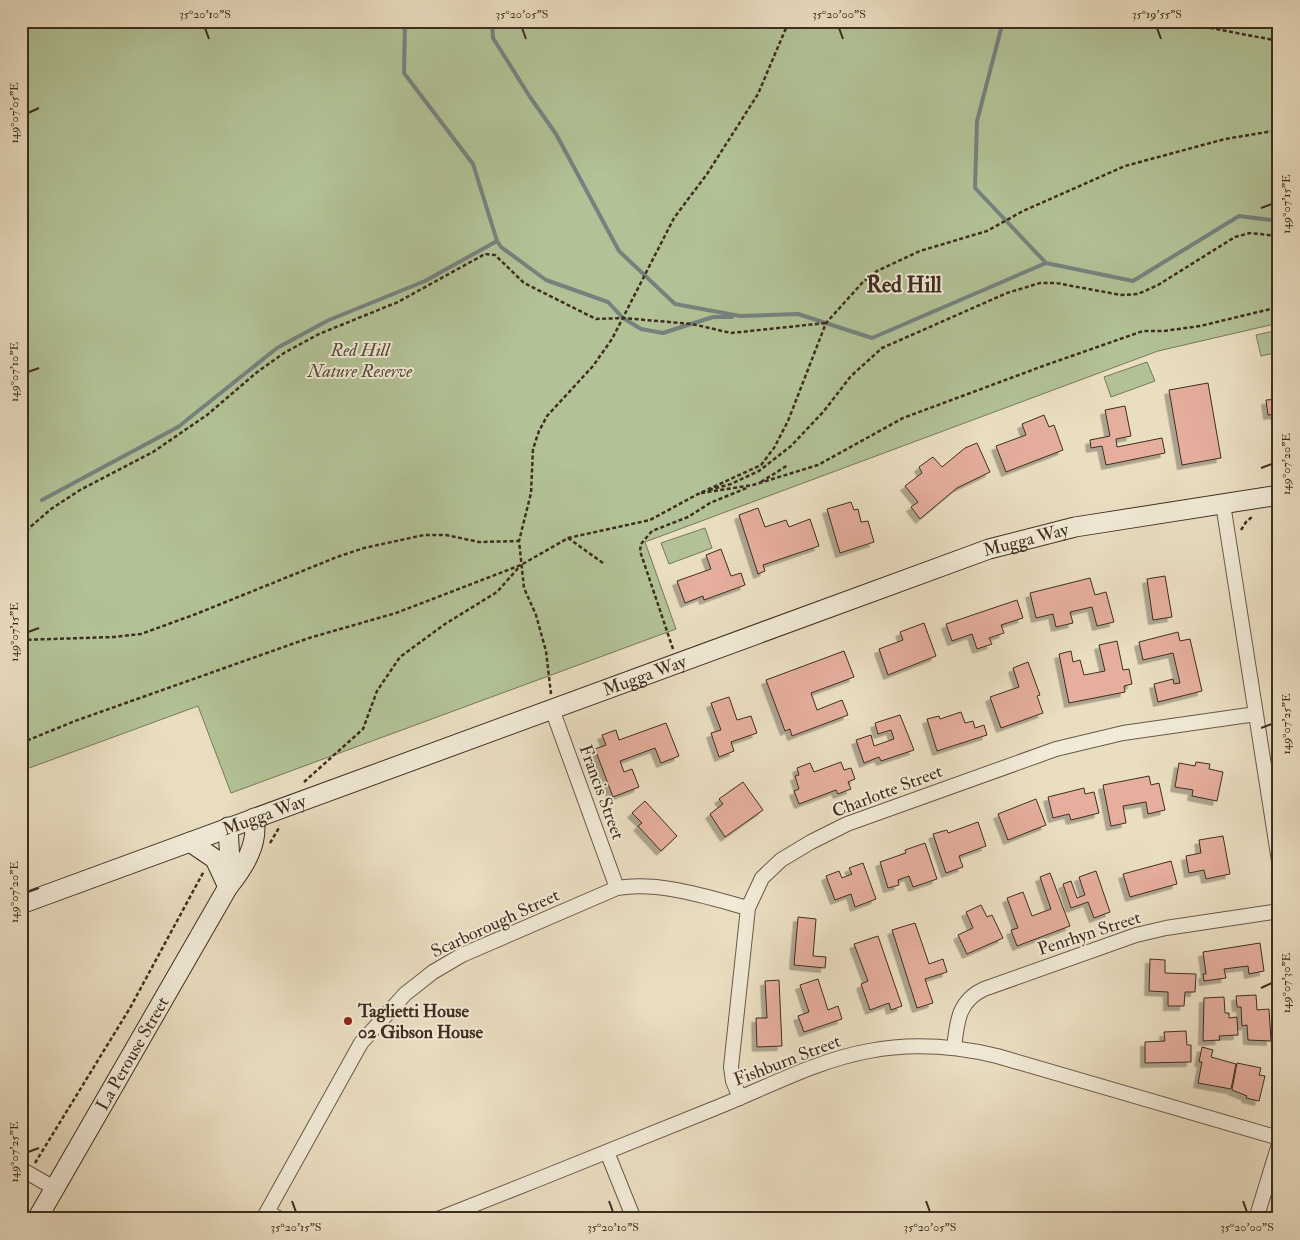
<svg xmlns="http://www.w3.org/2000/svg" width="1300" height="1240" font-family="'IM FELL Double Pica',serif">
<defs>
<filter id="shadow"><feDropShadow dx="-4.5" dy="4.5" stdDeviation="0" flood-color="#0004"/></filter>
</defs>
<rect width="100%" height="100%" fill="#eadec1"/>
<filter id="stains"><feTurbulence type="fractalNoise" baseFrequency=".004" numOctaves="4"/><feColorMatrix values="0 0 0 0 .2 0 0 0 0 .09 0 0 0 0 .02 0 0 0 .5 -.17"/></filter>
<radialGradient id="worn" r=".72"><stop offset=".6" stop-color="#630" stop-opacity="0"/><stop offset="1" stop-color="#630" stop-opacity=".3"/></radialGradient>
<path fill="#b2c296" stroke="#78785b" d="M21,21H1279V323L1158,351L645,542L676,629L231,793L198,706L21,771Z
M1279,330V352L1261,356L1256,335Z
M1147,362L1155,381L1111,397L1104,377Z
M705,528L712,548L669,564L661,543Z"/>
<g fill="none" stroke-linecap="round" stroke-linejoin="round">
<path stroke="#76827e" stroke-width="4" d="M405,21L404,73L473,164L497,241L501,247L546,280L608,302L623,318L641,329L663,333L713,317H732
M492,21L493,38L530,97L556,134L619,251L675,304L740,316L798,314L872,338L1046,263
M999,21L1001,29L977,121L975,188L1046,263L1133,281L1239,216L1279,221
M42,500L178,427L277,348L329,320L425,281L497,241"/>
</g>
<path fill="#e5ae9d" stroke="#3f2d20" filter="url(#shadow)" d="M1208,383L1221,458L1182,465L1169,390Z
M1279,399V414L1268,415L1266,400Z
M1125,406L1131,436L1116,439L1117,447L1162,438L1165,453L1106,465L1102,446L1091,448L1090,440L1110,436L1105,410Z
M1044,415L1049,427L1054,425L1063,450L1006,472L996,446L1026,435L1022,424Z
M977,443L990,472L957,488L920,519L911,507L918,502L905,486L922,473L919,467L930,459L933,457L942,467L965,448Z
M851,502L854,510L858,509L861,522L868,521L874,542L840,553L827,509Z
M758,508L765,527L786,520L789,527L810,519L819,546L763,565L765,571L758,574L739,515Z
M721,549L731,576L741,573L745,585L704,600L703,596L685,603L677,581L711,569L706,555Z
M1165,576L1172,617L1153,620L1147,579Z
M1090,578L1095,595L1106,592L1114,622L1097,626L1092,607L1070,612L1073,623L1056,627L1053,614L1036,618L1030,593Z
M1017,600L1023,618L1001,625L1004,633L989,638L992,644L977,649L972,634L952,641L946,624Z
M924,623L936,656L888,675L879,649L903,640L900,632Z
M1178,632L1180,641L1190,639L1202,691L1158,702L1154,684L1173,679L1174,684L1180,683L1173,653L1143,660L1139,642Z
M1117,641L1123,670L1129,669L1132,684L1124,686L1125,692L1069,703L1059,654L1071,651L1073,662L1080,660L1084,675L1105,671L1099,645Z
M844,651L854,677L811,693L817,710L842,700L848,715L792,736L790,729L785,731L766,680Z
M1028,662L1040,695L1037,696L1043,713L1001,728L990,697L1019,687L1013,668Z
M729,697L737,720L751,716L757,733L731,742L734,751L719,757L711,733L721,730L711,703Z
M961,712L965,723L973,721L975,728L984,725L987,735L937,751L927,719L939,716L940,719Z
M900,715L914,750L881,761L879,757L864,763L856,740L871,735L874,746L894,739L891,730L878,734L875,723Z
M666,723L679,756L661,763L655,748L620,761L624,772L632,769L639,787L613,797L595,749L606,745L602,735L616,730L619,740Z
M841,762L844,770L851,768L855,779L848,782L851,789L838,794L836,790L799,804L794,791L799,789L795,776L799,775L797,768L810,763L814,772Z
M1196,762L1210,764L1209,769L1223,772L1217,801L1192,796L1193,790L1175,787L1179,763L1195,766Z
M1149,776L1151,785L1159,783L1165,810L1148,814L1146,802L1123,806L1126,823L1111,826L1103,785Z
M743,782L763,810L725,837L710,814L723,804L719,799Z
M1084,788L1085,794L1094,792L1099,813L1071,820L1069,814L1053,818L1048,797Z
M1036,799L1046,825L1008,840L998,814Z
M645,801L677,836L661,851L638,826L642,823L632,813Z
M978,822L986,846L959,856L963,867L946,873L933,834L947,830L948,833Z
M1223,836L1230,874L1206,879L1204,870L1189,873L1186,856L1201,853L1199,840Z
M925,843L937,879L913,887L909,876L898,880L899,885L888,888L880,862L906,853L905,850Z
M1171,861L1177,884L1130,897L1123,874Z
M863,863L876,899L855,907L851,894L835,900L826,876L839,871L842,878L852,874L849,868Z
M1096,871L1110,912L1094,918L1088,902L1071,908L1063,884L1071,881L1077,898L1085,895L1079,877Z
M1050,873L1070,926L1017,946L1011,930L1018,928L1007,898L1023,892L1032,916L1051,909L1040,877Z
M981,905L987,917L992,915L1003,938L967,954L958,935L973,928L966,912Z
M798,917L816,919L813,956L826,957L825,968L794,965Z
M915,923L929,964L943,959L947,972L925,979L933,1003L917,1008L892,930Z
M878,936L902,1006L891,1010L889,1003L870,1010L861,984L868,981L854,944Z
M1260,943L1264,971L1249,974L1248,966L1224,969L1226,978L1204,981L1203,974H1206L1203,952Z
M1150,959L1165,960V973L1196,974L1195,992H1185L1184,1006H1168V992L1149,991Z
M818,979L828,1010L838,1006L842,1019L804,1032L798,1016L809,1012L800,985Z
M779,980L782,1046L757,1047L756,1018H767L765,981Z
M1256,995L1257,1010L1269,1009L1271,1041L1248,1040L1247,1025L1242,1026L1241,1007H1237L1236,996Z
M1224,997L1225,1013H1229V1018L1237,1017L1238,1035L1219,1036L1220,1040L1203,1041L1204,998Z
M1186,1031L1187,1045H1191V1062L1145,1063V1042L1165,1041L1164,1032Z
M1202,1047L1213,1050L1211,1057L1236,1064L1231,1089L1198,1083L1202,1062H1199Z
M1237,1063L1261,1068L1259,1075L1265,1076L1259,1101L1246,1098L1247,1096L1232,1090Z"/>
<g fill="none" stroke-linecap="round" stroke-linejoin="round">
<defs>
<path id="street" d="M1223,504L1279,861
M552,709L617,888
M954,1048C957,1022 958,1001 984,989L1136,935L1166,928L1279,911
M740,1098L733,1081L731,1067L748,908L762,878L781,860L811,842L847,824L1056,749L1123,733L1256,714
M607,1152L634,1219
M21,1169L56,1189
M267,1212L280,1219
M263,1219L361,1043L405,994L433,972L462,955L617,888C660,881 707,897 748,908
M438,1219C530,1183 621,1146 713,1109C764,1089 814,1061 869,1051C911,1043 955,1046 997,1056L1279,1138
M1256,1219L1279,1144"/>
<g id="secondary">
<path d="M228,827L230,862L229,883"/>
<path d="M190,842L215,859L228,887"/>
<path id="s1" d="M21,904L989,549L1075,527L1279,495"/>
<path id="s2" d="M37,1219L228,887C244,867 259,844 254,818"/>
</g>
</defs>
<use href="#street" stroke="#6a5948" stroke-width="16"/>
<use href="#secondary" stroke="#3f2d20" stroke-width="21"/>
<path stroke="#3f2d20" stroke-width="2.5" stroke-dasharray="4 2.5" stroke-linecap="butt" d="M1192,21L1200,26L1279,41
M761,482L788,465
M709,490L731,484L759,471L791,446L824,411L851,376L882,348L1007,293L1040,283H1056L1121,295L1138,294L1158,285L1235,237L1250,233L1279,236
M701,493L753,485L818,465L903,418L1043,366L1143,331H1164L1200,326L1279,307
M1241,530L1246,522L1253,516
M21,535L51,509L80,490L153,452L207,415L256,373L284,353L319,334L398,302L485,254L495,255L524,283L596,319L623,318L692,324L731,333L826,323
M568,538L603,563
M1279,612L1273,613L1279,642
M21,640L114,637L141,634L196,614L337,557L364,548L424,535H446L479,542L519,541
M673,649L640,551L641,544L652,531L688,517L710,503L749,487
M1279,673L1275,697L1279,720
M551,694L546,651L536,615L524,588L519,541L531,493L533,449L539,431L547,416L593,366L612,339L674,218L707,174L758,94L789,21
M1279,731L1273,738L1279,743
M21,743L75,721L309,638L396,613L521,565L568,538L650,520L698,494L761,465L774,448L788,421L826,323L863,282L877,271L920,251L987,231L1023,211L1125,166L1225,139L1279,130
M304,782L363,729L377,691L400,657L445,624L497,592L520,566
M270,843L280,826
M1272,873L1275,891L1273,899
M35,1163L130,1008L204,871"/>
<use href="#street" stroke="#f1ead7" stroke-width="14"/>
<use href="#secondary" stroke="#f1ead7" stroke-width="19"/>
</g>
<path fill="none" stroke="#3f2d20" stroke-width="2" d="M205,28L209,39M522,28L526,39M839,28L843,39M1157,28L1161,39M28,113L39,108M1261,208L1272,204M28,372L39,368M1261,468L1272,464M28,632L39,628M1261,728L1272,724M28,892L39,888M1261,988L1272,983M28,1152L39,1148M292,1201L296,1212M609,1201L613,1212M926,1201L930,1212M1243,1201L1247,1212"/>
<circle fill="#8f2418" stroke="#f1ead7" stroke-width="2" cx="348" cy="1021" r="5"/>
<g text-anchor="middle" stroke-width="4" stroke-linejoin="round" paint-order="stroke">
<g font-size="18" font-style="italic" fill="#564b38" stroke="#f1ead7">
<text x="360" y="356">Red Hill<tspan x="360" dy="21">Nature Reserve</tspan></text>
</g>
<g font-size="18" fill="#3f2d20" stroke="#f1ead7">
<text dy="6" stroke="none"><textPath href="#s1" startOffset="1069">Mugga Way</textPath></text>
<text dy="6" stroke="none"><textPath href="#s1" startOffset="664">Mugga Way</textPath></text>
<text transform="translate(887 791) rotate(-21)" y="6">Charlotte Street</text>
<text transform="translate(602 792) rotate(70)" y="6">Francis Street</text>
<text dy="6" stroke="none"><textPath href="#s1" startOffset="259">Mugga Way</textPath></text>
<text transform="translate(495 923) rotate(-25)" y="6">Scarborough Street</text>
<text transform="translate(1089 933) rotate(-18)" y="6">Penrhyn Street</text>
<text dy="6" stroke="none"><textPath href="#s2" startOffset="191">La Perouse Street</textPath></text>
<text transform="translate(787 1060) rotate(-21)" y="6">Fishburn Street</text>
</g>
<g font-size="18" font-weight="bold" fill="#3f2d20" stroke="#f1ead7" text-anchor="start">
<text x="358" y="1017">Taglietti House<tspan x="358" dy="21">02 Gibson House</tspan></text>
</g>
<g font-size="22" font-weight="bold" fill="#3f2d20" stroke="#f1ead7">
<text x="904" y="292">Red Hill</text>
</g>
</g>
<rect width="1300" height="1240" fill="none" stroke="#eadec1" stroke-width="55"/>
<rect x="28" y="28" width="1244" height="1184" fill="none" stroke="#3f2d20" stroke-width="2"/>
<g font-size="12" text-anchor="middle" fill="#3f2d20">
<text x="205" y="18">35°20'10"S</text>
<text x="522" y="18">35°20'05"S</text>
<text x="839" y="18">35°20'00"S</text>
<text x="1157" y="18">35°19'55"S</text>
<text transform="translate(14 113) rotate(-90)" y="4">149°07'05"E</text>
<text transform="translate(1286 204) rotate(-90)" y="4">149°07'15"E</text>
<text transform="translate(14 372) rotate(-90)" y="4">149°07'10"E</text>
<text transform="translate(1286 464) rotate(-90)" y="4">149°07'20"E</text>
<text transform="translate(14 632) rotate(-90)" y="4">149°07'15"E</text>
<text transform="translate(1286 724) rotate(-90)" y="4">149°07'25"E</text>
<text transform="translate(14 892) rotate(-90)" y="4">149°07'20"E</text>
<text transform="translate(1286 983) rotate(-90)" y="4">149°07'30"E</text>
<text transform="translate(14 1152) rotate(-90)" y="4">149°07'25"E</text>
<text x="296" y="1231">35°20'15"S</text>
<text x="613" y="1231">35°20'10"S</text>
<text x="930" y="1231">35°20'05"S</text>
<text x="1247" y="1231">35°20'00"S</text>
</g>
<rect width="100%" height="100%" filter="url(#stains)"/>
<rect width="100%" height="100%" fill="url(#worn)"/>
</svg>
